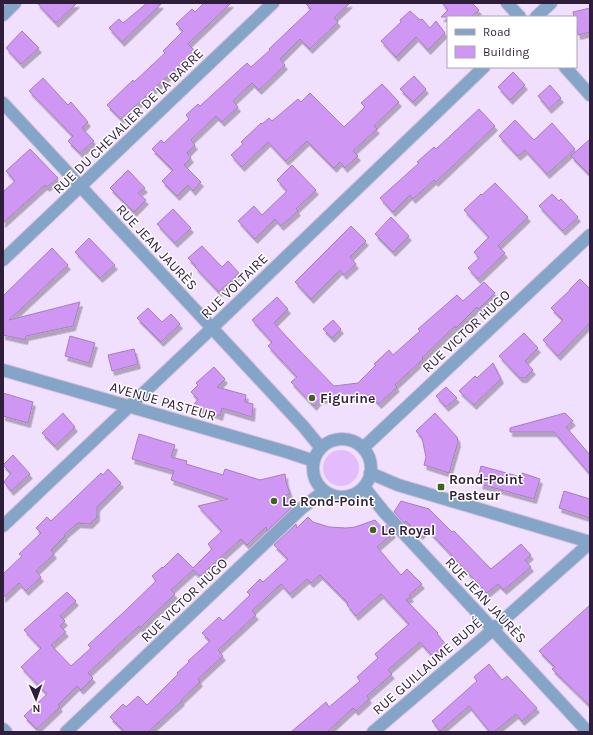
<svg xmlns="http://www.w3.org/2000/svg" width="593" height="735" font-family="Karla,sans-serif">
<defs>
<filter id="shadow"><feDropShadow dx="2.5" dy="4.5" stdDeviation="0" flood-color="#0004"/></filter>
</defs>
<rect width="100%" height="100%" fill="#f1e0fd"/>
<path fill="#e4bcfe" d="M323 468a18 18 0 1 1 36 0a18 18 0 1 1-36 0Z"/>
<path fill="#d096f4" stroke="#a67dc1" filter="url(#shadow)" d="M37,3H77L56,23Z
M147,3L161,4L122,42L109,28L119,19L123,23Z
M204,3H231L188,44L195,51L121,119L107,105L133,80L134,82L165,53L163,51L183,31L176,24L192,9L195,12Z
M305,3H350L334,18L338,22L310,49L300,39L280,59L285,65L259,90L252,83L233,101L238,107L222,122L216,116L191,140L195,145L187,153L191,158L184,165L201,182L193,191L188,185L177,196L162,181L173,170L152,149L161,140L164,143L189,119L186,115L198,104L200,106L247,63L251,67L270,50L269,49L311,9Z
M442,3H472L479,10L471,17H441L448,10Z
M590,8V32L578,35L576,25V17H574L573,12Z
M410,11L420,20L422,19L430,28L436,21L445,33L428,50L416,37L396,57L381,41L401,22L400,20Z
M22,31L39,48L21,64L6,48Z
M513,72L525,85L510,100L498,87Z
M414,76L426,89L413,102L400,89Z
M43,78L68,105L71,102L88,122L82,128L94,141L80,153L68,141L73,136L29,91Z
M382,84L399,102L374,126L377,129L353,151L358,156L345,168L340,162L334,168L307,141L286,161L268,142L242,167L231,155L243,144L241,142L261,123L262,124L269,118L272,121L298,99L301,102L310,93L344,127L365,107L361,103Z
M550,85L561,98L549,109L538,96Z
M479,109L495,126L436,182L434,180L413,199L410,195L393,212L380,198L419,163L417,162L434,147L436,149Z
M515,120L534,140L552,123L575,149L547,174L525,150L518,156L499,136Z
M590,139V175L571,156Z
M30,149L58,178L47,187L45,185L3,223V192L15,181L6,171Z
M292,165L316,190L296,209L298,211L281,226L275,219L255,239L238,221L254,206L262,215L287,191L277,180Z
M128,170L145,188L138,193L146,200L134,212L110,188Z
M495,183L528,217L498,246L505,253L478,279L468,268L479,258L474,252L489,237L464,210L481,194L482,195Z
M552,194L559,201L561,199L578,217L563,231L539,206Z
M173,209L191,228L175,243L157,224Z
M391,217L409,236L393,252L375,234Z
M351,226L366,241L350,257L356,264L344,275L340,270L311,299L295,282Z
M89,238L115,265L100,278L75,252Z
M202,246L222,267L228,261L239,273L219,292L195,267L196,266L188,258Z
M52,248L68,265L9,320L80,302L73,326L26,336L25,340L3,335V296Z
M580,279L590,289V323L558,356L543,340L563,320L551,308L570,290V289Z
M484,282L495,293L479,309L477,307L456,328L455,326L422,358L423,359L395,385L397,387L379,404L370,395L320,399L314,406L291,382L297,377L268,346L272,342L252,320L277,297L288,309L274,323L300,351L334,386L358,383L376,365L374,364L389,350L393,355L420,331L418,329L457,295L463,301Z
M148,308L162,322L171,314L180,324L161,342L137,318Z
M333,320L341,329L332,338L323,329Z
M524,333L538,348L525,361L533,370L525,378H520L499,356Z
M70,336L95,343L89,363L65,356Z
M134,349L138,364L112,371L108,355Z
M493,363L501,379L474,405L459,391L475,376L477,378Z
M214,367L225,379L217,387L246,395L245,402L253,404L252,417L222,408L220,416L193,406L198,399L191,392L198,385L196,383Z
M446,387L457,398L446,407L436,396Z
M3,393L33,402L28,423L3,416Z
M63,413L75,427L55,446L42,433Z
M435,413L457,437L458,442L449,473L424,465L426,457L422,438L416,431Z
M565,413L573,421L566,427L590,455V474L554,432H510V428Z
M139,434L175,445L171,457L187,461L186,464L223,475L225,469L260,480L285,474L286,482L290,494L286,495L291,508L267,531L266,527L247,545L241,539L200,576L193,570L171,590L175,594L140,628L139,626L88,673L93,678L81,690L77,686L58,705L60,707L37,729L24,716L47,694L21,667L41,648L24,630L67,592L76,601L60,616L65,621L60,626L66,632L51,645L71,666L91,648L88,645L125,611L156,581L152,576L162,567L163,568L178,553L193,568L212,549L208,544L222,531L198,506L228,499L171,480L174,471L132,459Z
M13,455L30,474L11,491L4,482L11,473L3,465Z
M481,466L521,477L522,473L540,479L534,499L480,484L482,479L478,478Z
M108,469L121,483L97,507V517L90,524L78,523L64,535L65,536L51,550L54,554L36,571L41,577L26,591L19,583L3,598V574L22,556L19,554L41,533L36,528L47,517L51,521L101,473L103,475Z
M564,491L590,499V518L559,508Z
M401,501L429,509L452,532L454,531L491,569L521,544L531,555L525,560L531,567L504,590L498,584L487,593L427,529L420,535L406,521L404,523L394,512Z
M308,517L313,522L329,527L346,528L355,527L375,520L383,529L386,525L393,533L377,547L401,575L407,569L422,584L409,595L411,597L406,600L438,633L437,634L447,646L434,658L420,642L388,670L392,674L367,696L369,699L356,711L353,708L327,732H291L326,702L329,707L360,681L357,677L378,658L375,654L409,624L381,594L356,616L347,605L348,603L320,575L311,583L307,579L290,594L281,584L252,611L256,615L218,650L223,656L198,679L200,682L181,700L182,701L148,732H125L110,717L123,704L126,707L138,696L147,705L178,674L177,673L189,662L188,661L210,641L202,633L219,617L223,621L250,595L247,592L260,579L263,582L288,559L274,545L296,524L297,528Z
M590,605V706L552,669L555,667L539,651Z
M489,664L502,680L507,676L537,708L522,721L516,714L494,732H490L469,706L440,731L432,721L477,681L474,677Z"/>
<g fill="none" stroke-linecap="round" stroke-linejoin="round">
<defs>
<path id="minor" d="M507,3L520,17
M3,15L15,3
M536,17L551,3
M565,67L590,95
M3,103L303,426L321,448
M3,260L273,3
M3,370L287,452L314,461
M313 468a29 29 0 1 1 58 0a29 29 0 1 1-58 0Z
M363,448L590,235
M370,473L398,485L590,542
M364,487L384,512L588,732
M3,526L212,328L484,67
M3,729L6,732
M66,732L302,508L324,491
M373,732L481,640L590,543"/>
</defs>
<use href="#minor" stroke="#cebdda" stroke-width="14"/>
<use href="#minor" stroke="#84a4c8" stroke-width="12"/>
</g>
<g fill="#41631b" stroke="#fff" stroke-width="1.5">
<circle cx="312" cy="398" r="4"/>
<rect x="437" y="483" width="8" height="8" rx="2"/>
<circle cx="274" cy="501" r="4"/>
<circle cx="373" cy="530" r="4"/>
</g>
<g text-anchor="middle" stroke-width="3" stroke-linejoin="round" paint-order="stroke">
<g font-size="14" fill="#2f1e3a" stroke="#fff">
<text transform="translate(128 121) rotate(-44)" y="5">RUE DU CHEVALIER DE LA BARRE</text>
<text transform="translate(157 247) rotate(47)" y="5">RUE JEAN JAURÈS</text>
<text transform="translate(234 286) rotate(-44)" y="5">RUE VOLTAIRE</text>
<text transform="translate(466 331) rotate(-43)" y="5">RUE VICTOR HUGO</text>
<text transform="translate(163 401) rotate(16)" y="5">AVENUE PASTEUR</text>
<text transform="translate(184 600) rotate(-44)" y="5">RUE VICTOR HUGO</text>
<text transform="translate(486 600) rotate(47)" y="5">RUE JEAN JAURÈS</text>
<text transform="translate(427 666) rotate(-41)" y="5">RUE GUILLAUME BUDÉ</text>
</g>
<g font-size="14" font-weight="bold" fill="#2f1e3a" stroke="#fff" text-anchor="start">
<text x="320" y="403">Figurine</text>
<text x="449" y="484">Rond-Point<tspan x="449" dy="16">Pasteur</tspan></text>
<text x="282" y="506">Le Rond-Point</text>
<text x="381" y="535">Le Royal</text>
</g>
</g>
<rect width="593" height="735" fill="none" stroke="#2f1e3a" stroke-width="8"/>
<rect x="447" y="16" width="130" height="52" fill="#ffffff" stroke="#aca5b0"/>
<rect x="455" y="29" width="20" height="6" fill="#84a4c8" stroke="#aca5b0"/>
<text x="483" y="36" font-size="12" fill="#2f1e3a">Road</text>
<rect x="455" y="46" width="20" height="12" fill="#d096f4" stroke="#aca5b0"/>
<text x="483" y="56" font-size="12" fill="#2f1e3a">Building</text>
<g transform="translate(36 699) rotate(178)" stroke="#ffffff" stroke-width="3" paint-order="stroke">
<path d="M0-3L7 15L0 10L-7 15Z" fill="#2f1e3a"/>
<text y="-6" font-size="11" font-weight="bold" text-anchor="middle" fill="#2f1e3a">N</text>
</g>
</svg>
